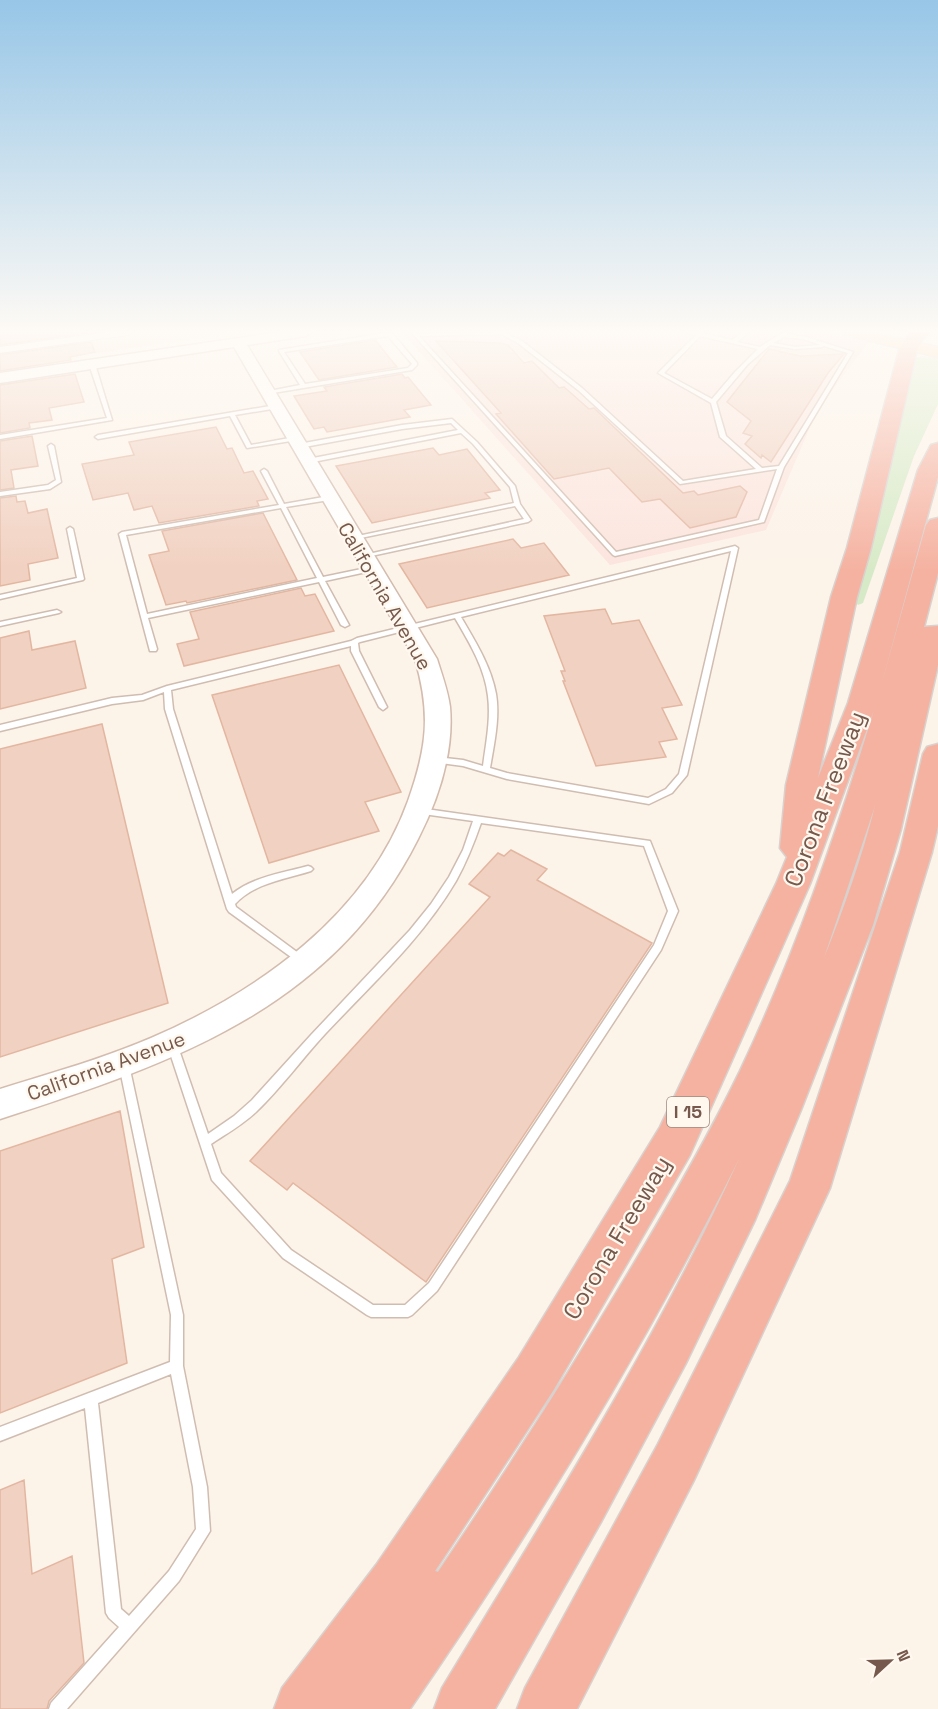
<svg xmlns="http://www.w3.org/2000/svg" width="938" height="1709" font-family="'Space Grotesk',sans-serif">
<rect width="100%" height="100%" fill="#fcf3e9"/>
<path fill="#f4e5d7" d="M0,332H242L0,367Z"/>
<path fill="#fce4dd" d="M402,332H830L869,341L828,396L810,427L766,530L610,565Z"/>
<path fill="#d7eac7" d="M922,356L938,358V404L914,456L863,603L858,605L854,601L915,358Z"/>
<path fill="#f1d1c1" stroke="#e3b6a1" stroke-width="1.5" d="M0,332H87V333L0,345Z
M375,340L397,367L319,380L300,352Z
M436,341L500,343L508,345L524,363L532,361L559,388L564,387L589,409L594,408L683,493L694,491L698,495L740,486L747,492L736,517L690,528L660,499L642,502L609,468L554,479L496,414L501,413Z
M91,342L95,352L70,357L71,360L0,371V355Z
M769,349L800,356L844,354L828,373L771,462L762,455L761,458L745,444L752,436L743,433L751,421L727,402Z
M75,374L84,402L49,408L52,420L29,423L30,428L0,433V385Z
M402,374L405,378L408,377L431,405L404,410L410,417L327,432L324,427L314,429L294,396L327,391L324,387Z
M216,427L227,449L232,448L244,473L253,471L268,499L257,501L259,506L159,523L152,506L134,510L128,493L93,500L82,464L134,455L129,442Z
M32,436L38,466L11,470L14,488L0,490V441Z
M433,448L439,455L467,449L500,490L485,493L490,498L372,523L336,466Z
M16,496L17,502L25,501L28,513L47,509L58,558L28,564L30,580L0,586V498Z
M263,513L297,580L187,603L186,601L166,605L149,555L169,551L162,531Z
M513,539L521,548L544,543L569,575L427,608L399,564Z
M301,588L305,596L315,594L334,631L184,666L177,644L199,639L190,612Z
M605,609L612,624L639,620L682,705L662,708L677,739L659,742L666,757L596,766L563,681H565L561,671H565L544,616Z
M29,631L32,650L75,641L86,688L0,709V638Z
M339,665L401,792L365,802L379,831L269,863L212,695Z
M102,724L168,1003L0,1057V749Z
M511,850L547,869L537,880L652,943L426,1282L293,1183L287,1190L250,1161L490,897L469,884L498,853L504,856Z
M120,1111L144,1247L112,1259L127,1363L0,1413V1151Z
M24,1480L32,1574L72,1556L84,1663L49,1701L47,1709H0V1490Z"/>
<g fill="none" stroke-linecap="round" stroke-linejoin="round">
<defs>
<path id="service" d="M385,332L392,333L417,363V365L412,370L267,394L264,392L300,385L279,351V350L385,333ZM388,336L412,364L408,368L305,384L284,352Z
M411,332H415L416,334L507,332L506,333L522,341L582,388L683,481L756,469L720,437L711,403L658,373L696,335L688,333V332H703L702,333L732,340L744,332H749L737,342L760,347L780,334L786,333L788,334L806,337L853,352L784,467L764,522L615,556L613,555ZM501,334L518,343L578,390L680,484L777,469L759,520L616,552L419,336ZM700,336L758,349L735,372L712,399L664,373ZM784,337L803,339L821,345L795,347L773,343ZM770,345L795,349L822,347L824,346L848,353L779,466L762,468L726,436L716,402L748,364Z
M92,362L95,364L112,420L0,439V435L107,418L89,364Z
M276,405L278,406V408L235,415L251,445L295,437L297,438V440L247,448L230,416L98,439L95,437L98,435Z
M452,419L477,442L515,486L520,504L531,520L528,522L362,558L361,557L364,555L524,519L515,506L351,540V538L353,537L514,503L510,487L473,444L461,433L308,463L305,461L308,459L458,430L451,423L402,429L299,448L296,446L299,444L402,425Z
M51,444L54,446L61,482L50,489L0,496V492L48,485L56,480L48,446Z
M264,469L267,471L284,504L329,496L332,498L329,500L286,507L323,577L371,567L374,569L371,571L325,581L349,625L345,627L341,625L319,582L148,618L157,649L156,651H150L119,534L122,532L279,505L261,471ZM281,508L317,578L147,614L126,535Z
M70,527L73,529L84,579L83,580L0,599V595L77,578L67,529Z
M735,546L738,548L687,775L672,793L649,804L507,779L463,766L433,762L432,760L436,757L463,760L483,766C486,743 491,719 488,696C485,668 469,642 455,618L360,642L358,643L359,651L387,707L383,710L379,707L351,651V646L171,690L173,709L232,894C253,877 282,873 308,866L311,867L313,869L311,871C286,879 254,883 235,904L236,907L305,958L307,961L305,964L302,965L229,912L227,909L165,709L164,692L143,700L112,704L0,731V725L112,698L142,695L167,686L351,641L357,638ZM731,551L679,774L666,789L648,798L507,773L490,768C494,744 500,718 496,694C491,666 475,641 461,617Z
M57,610L61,612L59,613L0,626V622Z
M419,808L650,841L678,911L661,950L437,1291L412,1315L408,1317H371L367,1315L283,1258L212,1180L167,1044L168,1041L172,1039L176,1041L177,1044L208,1134L234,1116L252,1100L311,1035L410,930L431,904L449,877L463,850L473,821L416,813L415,811L416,809ZM481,823L644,846L668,911L654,945L429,1283L405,1305H373L291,1250L221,1173L211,1144C226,1134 242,1125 256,1112C281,1088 302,1059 325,1034C371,985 422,939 456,881C466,863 474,843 481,823Z
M124,1060L128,1062L129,1065L183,1315V1366L207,1487L210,1531L179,1581L67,1709H49L51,1703L119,1627L109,1618L106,1613L85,1408L0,1441V1427L170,1362L171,1315L119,1065L120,1062ZM171,1374L193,1487L196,1529L169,1571L129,1616L121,1609L98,1403Z"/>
<path id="minor" d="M109,332H133L128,335L0,353V347Z"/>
<path id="secondary" d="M280,332H313L306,336L247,345L437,659C442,675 448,691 450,707C454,752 438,800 418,839C332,1010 170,1064 0,1119V1089C51,1073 102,1059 151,1038C258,992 367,915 408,801C427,747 431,714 415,659L234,347L0,383V373Z"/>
<path id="primary" d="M843,332H870L938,347V357L845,335Z"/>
<path id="motorway" d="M910,332H932L923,339L917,350L871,548L857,597L818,778L848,703L918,470L931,445L938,443V477L881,686L926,525L930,520L938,518V573L924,627L938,626V665L901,829L873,925L801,1110L755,1220L686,1363L601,1522L495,1709H434L442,1688C546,1516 656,1343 739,1159C643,1350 531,1533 410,1709H274L282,1688L376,1565L519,1357L660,1127L776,884L787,857L780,848L786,785L831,597L847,548L899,350ZM874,710C837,832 795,955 740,1071C705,1143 665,1212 624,1280C565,1379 503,1477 438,1572L435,1571L553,1391L690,1155L810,884ZM875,806C862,857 844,909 824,958Z
M938,744V826L932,852L830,1188L694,1480L577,1709H517L525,1688L658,1444L790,1181L900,852L923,754L927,747Z"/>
</defs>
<use href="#service" stroke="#d0bdb1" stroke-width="3"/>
<use href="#minor" stroke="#d0bdb1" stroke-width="2"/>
<use href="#secondary" stroke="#d3bcae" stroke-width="3"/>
<use href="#primary" stroke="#d9d1cd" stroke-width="3"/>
<use href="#motorway" stroke="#d9d1cd" stroke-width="3"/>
<use href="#service" fill="#fff" fill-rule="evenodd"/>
<use href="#minor" fill="#fff" fill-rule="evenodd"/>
<use href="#secondary" fill="#fff" fill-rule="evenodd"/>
<use href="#primary" fill="#f9d4a3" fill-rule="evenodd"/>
<use href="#motorway" fill="#f5b2a1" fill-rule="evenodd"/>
</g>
<linearGradient id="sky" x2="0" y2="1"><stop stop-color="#97c6e7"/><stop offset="0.58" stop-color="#fefaf5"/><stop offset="1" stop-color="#fefaf5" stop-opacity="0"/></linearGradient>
<rect width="938" height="571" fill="url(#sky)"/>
<g text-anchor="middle" stroke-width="4.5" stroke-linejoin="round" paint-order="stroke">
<rect fill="#fff8ef" stroke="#9f897d" stroke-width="1.5" x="667" y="1097" width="42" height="30" rx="4.5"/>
<g font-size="18" font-weight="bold" fill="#76594c">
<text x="688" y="1118">I 15</text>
</g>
<g font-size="20" fill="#76594c" stroke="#fff8ef">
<text transform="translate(385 596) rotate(60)" y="7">California Avenue</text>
<text transform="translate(106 1066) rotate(-20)" y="7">California Avenue</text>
</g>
<g font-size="24" fill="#76594c" stroke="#fff8ef">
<text transform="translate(825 799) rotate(-69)" y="8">Corona Freeway</text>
<text transform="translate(617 1238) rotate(-59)" y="8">Corona Freeway</text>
</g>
</g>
<g transform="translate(890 1661) rotate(68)" stroke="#fff8ef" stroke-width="4.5" paint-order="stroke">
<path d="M0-4.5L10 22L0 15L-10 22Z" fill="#76594c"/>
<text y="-9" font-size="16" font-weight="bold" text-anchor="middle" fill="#76594c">N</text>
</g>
</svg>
